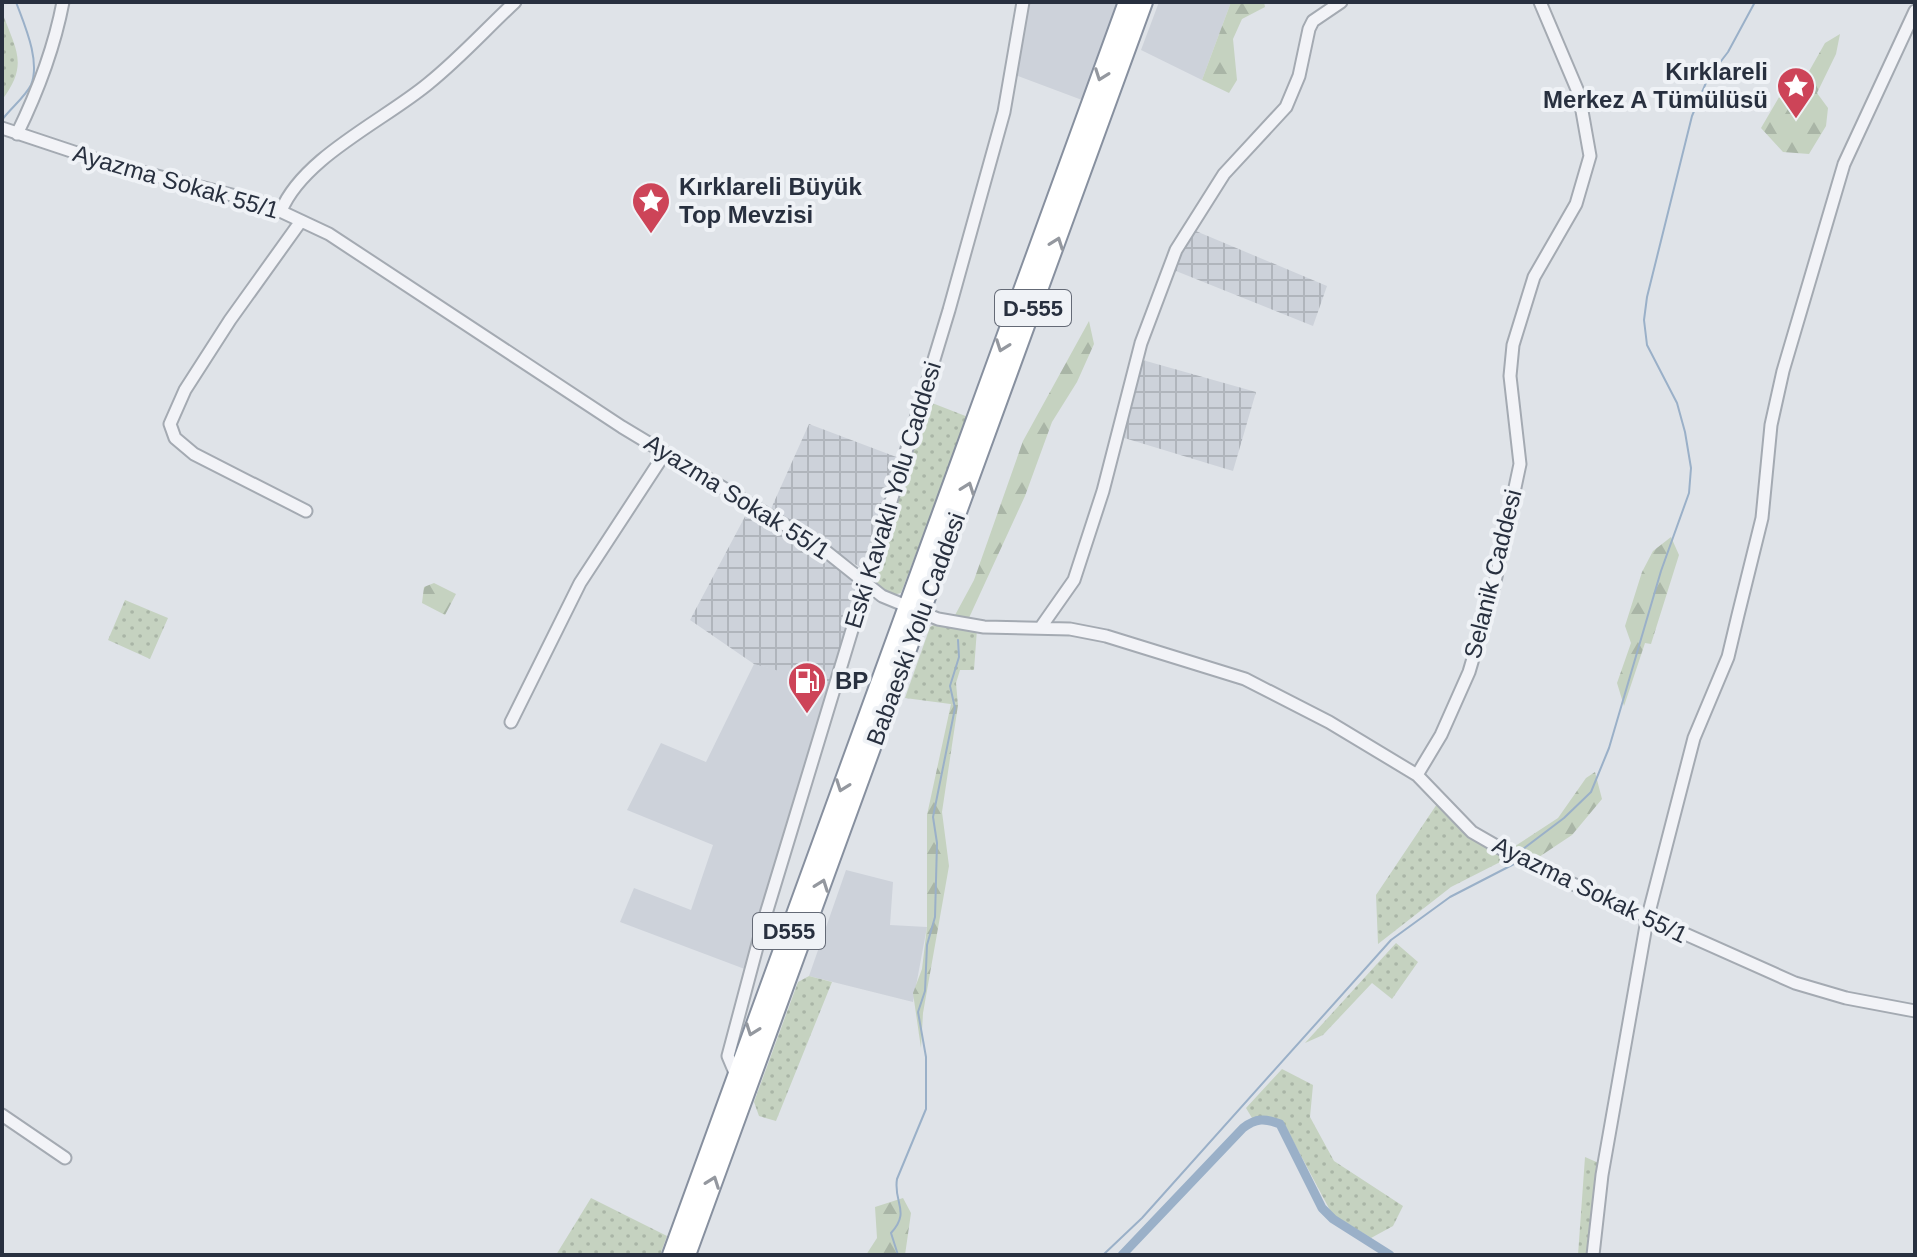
<svg xmlns="http://www.w3.org/2000/svg" width="1917" height="1257" font-family="Helvetica,sans-serif">
<defs>
<pattern id="industrial-grid" width="8" height="8" patternUnits="userSpaceOnUse" patternTransform="scale(2)"><rect width="8" height="8" fill="#cdd2da"/><path d="M0 4h8M4 0v8" fill="none" stroke="#b0b5bc"/></pattern>
<pattern id="grass-dots" width="8" height="8" patternUnits="userSpaceOnUse" patternTransform="scale(2)"><rect width="8" height="8" fill="#c5d2c0"/><path d="M2 2h.1M6 6h.1" fill="none" stroke="#a9b5a6" stroke-width="1.8" stroke-linecap="round"/></pattern>
<pattern id="forest-firs" width="22" height="20" patternUnits="userSpaceOnUse" patternTransform="scale(2)"><rect width="22" height="20" fill="#c5d2c0"/><path d="M5 1l3.5 6h-7zM16 11l3.5 6h-7z" fill="#a9b5a6"/></pattern>
</defs>
<rect width="100%" height="100%" fill="#dfe3e8"/>
<path fill="#cdd2da" d="M1028,2H1118L1082,100L1013,74Z
M1159,2H1231L1202,80L1141,50Z
M754,664L832,684L750,971L620,922L634,888L691,910L713,845L627,810L661,743L706,762Z
M846,870L893,882L890,925L927,927L913,1002L809,976Z"/>
<path fill="url(#industrial-grid)" d="M1191,229L1327,286L1313,326L1171,269Z
M1139,359L1256,392L1233,471L1121,437Z
M809,424L899,458L866,571L770,511Z
M749,509L818,548L862,584L834,686L754,664L690,620Z"/>
<path fill="url(#grass-dots)" d="M2,12C16,50 29,64 2,100Z
M927,401L968,417L901,593L893,595L877,586L875,570Z
M125,600L168,618L150,659L108,640Z
M937,623L977,629L974,670H960L956,683L958,705L905,698L930,627Z
M1439,801L1510,857L1451,887L1378,944L1376,895Z
M1396,943L1418,962L1392,999L1372,983L1323,1035L1305,1043Z
M809,976L832,982L776,1121L759,1116L754,1102L798,982Z
M1282,1069L1313,1085L1310,1117L1334,1161L1403,1206L1393,1226L1371,1238L1332,1214L1283,1122L1270,1117L1252,1118L1246,1108Z
M1585,1157L1601,1164L1590,1255H1578Z
M591,1198L667,1236L660,1255H556Z"/>
<path fill="url(#forest-firs)" d="M1231,2H1264L1265,7L1242,19L1233,39L1237,80L1229,93L1202,80Z
M1840,34L1836,54L1817,93L1828,108L1826,126L1809,154L1783,152L1761,128L1782,92L1803,82L1825,43Z
M1089,321L1094,344L1077,382L1052,422L1025,496L968,620L954,617L974,580L1023,441Z
M1671,537L1679,555L1651,644L1645,643L1624,706L1617,683L1631,643L1625,626L1642,572L1653,551Z
M434,583L456,594L445,615L422,603L424,587Z
M951,704L958,705L942,812L949,866L923,1013L921,1048L913,993L922,969L927,927V815Z
M1595,772L1602,799L1572,835L1530,863L1509,850L1558,818L1586,778Z
M903,1198L911,1213L905,1255H866L877,1238L875,1207Z"/>
<g fill="none" stroke-linecap="round" stroke-linejoin="round">
<path stroke="#9ab0c8" stroke-width="2" d="M2,120C10,109 25,97 31,85C41,61 24,24 16,2
M1519,852L1564,818L1591,792L1609,748L1661,571L1689,493L1691,468L1685,432L1677,403L1647,345L1644,320L1647,297L1692,116L1708,78L1728,52L1755,2
M898,1255L891,1233C911,1211 893,1203 897,1179L926,1109V1057L918,1012L925,991L927,945L935,917L937,843L933,817L955,708L950,686L959,657L958,640
M1103,1255L1142,1218L1391,940L1450,897L1514,864"/>
<path stroke="#9ab0c8" stroke-width="9" d="M1122,1255L1243,1128C1256,1118 1265,1118 1280,1124L1322,1208L1333,1219L1390,1255"/>
<defs>
<path id="minor" d="M2,128L110,164L263,203L329,234L622,427L818,545L882,596L938,619L984,627L1070,629L1106,636L1245,679L1329,722L1417,775L1472,832L1526,863L1795,983L1846,998L1915,1011
M17,134C38,91 54,49 63,2
M281,211C303,157 385,120 429,83C460,58 486,29 515,2
M301,221L230,320L185,390L170,424L175,438L194,454L306,511
M1041,627L1074,580L1103,491L1141,343L1176,250L1224,174L1286,107L1299,76L1309,29L1313,21L1341,2
M511,722L580,583L665,453
M1417,775L1441,735L1469,672L1493,591L1520,464L1510,376L1513,345L1534,277L1576,204L1590,156L1579,94L1540,2
M736,1075L728,1056L765,917L949,310L1004,112L1023,2
M2,1115L65,1158
M1593,1255L1602,1175L1647,920L1694,738L1728,657L1738,615L1762,518L1771,425L1783,371L1844,164L1915,11"/>
<path id="highway" d="M671,1255L1127,2
M687,1255L1144,2"/>
</defs>
<use href="#minor" stroke="#a4aab2" stroke-width="15"/>
<use href="#highway" stroke="#87909f" stroke-width="20"/>
<use href="#minor" stroke="#f2f3f7" stroke-width="11"/>
<use href="#highway" stroke="#fff" stroke-width="16"/>
</g>
<defs><path id="oneway-chevron" d="M-2-3.5L2.5 0L-2 3.5" fill="none" stroke-width="1.6" stroke-linecap="round" stroke-linejoin="round" transform="scale(2)"/></defs>
<g stroke="#94989f">
<use href="#oneway-chevron" transform="translate(1101 75) rotate(110)"/>
<use href="#oneway-chevron" transform="translate(1057 243) rotate(-70)"/>
<use href="#oneway-chevron" transform="translate(1002 346) rotate(110)"/>
<use href="#oneway-chevron" transform="translate(968 488) rotate(-70)"/>
<use href="#oneway-chevron" transform="translate(842 786) rotate(110)"/>
<use href="#oneway-chevron" transform="translate(822 885) rotate(-70)"/>
<use href="#oneway-chevron" transform="translate(752 1030) rotate(110)"/>
<use href="#oneway-chevron" transform="translate(713 1182) rotate(-70)"/>
</g>
<defs>
<symbol id="sight-pin" viewBox="-11 -11 22 30"><path d="M0 17L-7.5 6A9.5 9.5 0 1 1 7.5 6Z" fill="#cd4458" stroke="#eff2f6"/><path d="M0-6L1.8-2.2L6-1.7L2.9 1.2L3.7 5.4L0 3.3L-3.7 5.4L-2.9 1.2L-6-1.7L-1.8-2.2Z" fill="#fff"/></symbol>
<symbol id="fuel-pin" viewBox="-11 -11 22 30"><path d="M0 17L-7.5 6A9.5 9.5 0 1 1 7.5 6Z" fill="#cd4458" stroke="#eff2f6"/><path d="M-5.5-6h7V0h2V4h1.3V-2.5L3-4.5l.8-.8L6-3V5H2.5V1h-1V6h-7ZM-4.2-4.7v3.2H.2V-4.7Z" fill="#fff"/></symbol>
</defs>
<g fill-rule="evenodd">
<use href="#sight-pin" x="1774" y="64" width="44" height="60"/>
<use href="#sight-pin" x="629" y="179" width="44" height="60"/>
<use href="#fuel-pin" x="785" y="659" width="44" height="60"/>
</g>
<g text-anchor="middle" stroke-width="8" stroke-linejoin="round" paint-order="stroke">
<g fill="#eff2f6" stroke="#646a76" stroke-width="2">
<rect x="995" y="290" width="76" height="36" rx="6"/>
<rect x="753" y="913" width="72" height="36" rx="6"/>
</g>
<g font-size="22" font-weight="bold" fill="#28303f">
<text x="1033" y="316">D-555</text>
<text x="789" y="939">D555</text>
</g>
<g font-size="24" font-weight="bold" fill="#28303f" stroke="#eff2f6" text-anchor="start">
<text x="1768" y="80" text-anchor="end">Kırklareli<tspan x="1768" dy="28">Merkez A Tümülüsü</tspan></text>
<text x="679" y="195">Kırklareli Büyük<tspan x="679" dy="28">Top Mevzisi</tspan></text>
<text x="835" y="689">BP</text>
</g>
<g font-size="24" fill="#28303f" stroke="#eff2f6">
<text transform="translate(176 182) rotate(16)" y="8">Ayazma Sokak 55/1</text>
<text transform="translate(893 495) rotate(-73)" y="8">Eski Kavaklı Yolu Caddesi</text>
<text transform="translate(737 497) rotate(32)" y="8">Ayazma Sokak 55/1</text>
<text transform="translate(1493 574) rotate(-76)" y="8">Selanik Caddesi</text>
<text transform="translate(916 629) rotate(-70)" y="8">Babaeski Yolu Caddesi</text>
<text transform="translate(1590 890) rotate(26)" y="8">Ayazma Sokak 55/1</text>
</g>
</g>
<rect width="1917" height="1257" fill="none" stroke="#28303f" stroke-width="8"/>
</svg>
